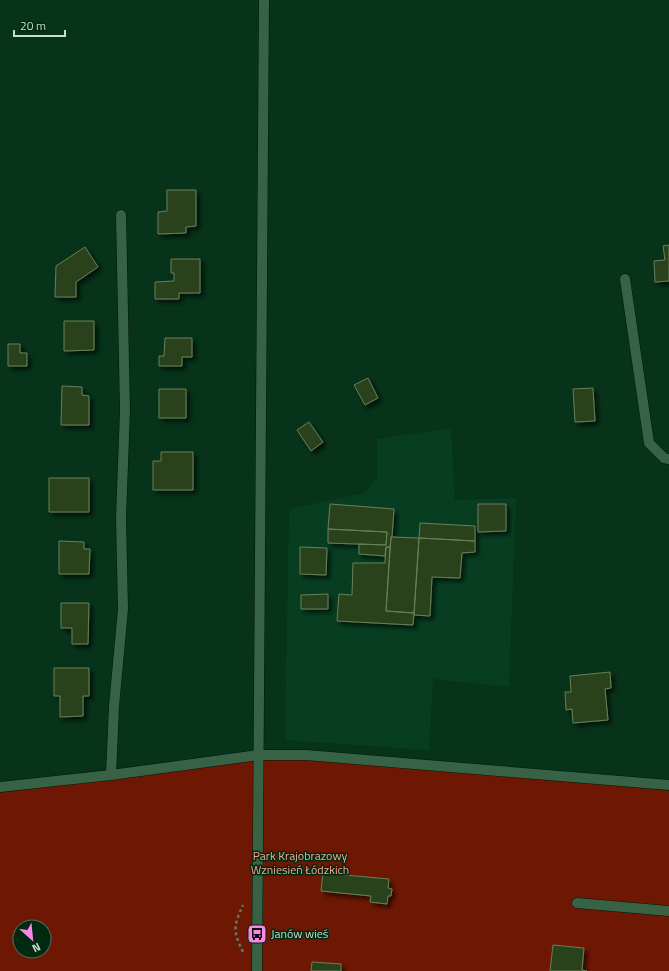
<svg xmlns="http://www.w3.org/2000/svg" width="669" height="971" font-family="'Titillium Web',sans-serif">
<defs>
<filter id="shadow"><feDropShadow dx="3.5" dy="3.5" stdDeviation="2" flood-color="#0009"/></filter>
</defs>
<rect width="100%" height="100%" fill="#06331a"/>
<path fill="#073e22" d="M451,428L455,500L516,498L509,687L433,679L429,750L285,740L289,509L365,493L377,478V439Z"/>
<path fill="#6e1803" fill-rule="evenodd" d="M296,753L669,791V971H0V793ZM20,927H44V951H20Z"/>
<path fill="#2c421d" stroke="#678058" filter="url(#shadow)" d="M167,190H196V226L186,227V233L158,234V212L167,211Z
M669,245V281L655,282L654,261L665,260L663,246Z
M85,247L98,267L76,282V297H55L56,266Z
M171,259H200V293H179V299H155V282L174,281V273H171Z
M64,321H94V350L64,351Z
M165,338H192V357H182V366H159V356H164Z
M8,344H20V353H27V366H8Z
M368,378L378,398L365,405L354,385Z
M62,386L82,387V395L89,396V425H61Z
M593,388L595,421L575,422L573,389Z
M159,389H186V418H159Z
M309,422L323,442L311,451L297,430Z
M161,452H193V490H153V461H161Z
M49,478H89V512H49Z
M330,504L394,509L392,537H391L390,547H386L385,556L359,554V544L386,545L387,532L328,529Z
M478,504H506V531L478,532Z
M420,523L475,526V541L419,538Z
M328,529L387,532L386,545L328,543Z
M391,537L419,538L414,613L386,611Z
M419,538L475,541V552L462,553L460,578L432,577L430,616L414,615Z
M59,541L84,542V549H90L89,574H59Z
M300,547L327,548L326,575L300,574Z
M386,547H390L386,611L414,613L413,625L337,621L339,594L352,595L353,563H385Z
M328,594V609H301V595Z
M61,603H89L88,644H72V628H61Z
M54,668H89V696H83V716L60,717V696H54Z
M610,672L611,688L605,689L608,720L573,723L572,709L566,710L565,692H571L570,676Z
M323,873L389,879L388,888L392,889L391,896H388L387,904L370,902L371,896L321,891Z
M553,945L584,948L582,970L587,971H550Z
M312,962L341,964V971H311Z"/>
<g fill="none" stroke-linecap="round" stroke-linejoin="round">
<defs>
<path id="minor" d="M625,279L649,443L664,458L669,459
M111,775L114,706L123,609L121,518L125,410L121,215
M0,787L111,775L259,755
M577,903L669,911"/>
<path id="tertiary" d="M259,755H306L669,785
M257,971L264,0"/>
</defs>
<use href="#minor" stroke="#001907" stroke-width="11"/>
<use href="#tertiary" stroke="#001907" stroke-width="11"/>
<path stroke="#5b7e69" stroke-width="2.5" stroke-dasharray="3 3" stroke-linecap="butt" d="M243,952C233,931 233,927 243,905"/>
<use href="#minor" stroke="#386246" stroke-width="10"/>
<use href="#tertiary" stroke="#386246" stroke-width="10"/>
</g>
<defs>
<symbol id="bus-square" viewBox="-11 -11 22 22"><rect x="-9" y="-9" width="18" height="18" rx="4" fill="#fa87e6" stroke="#002911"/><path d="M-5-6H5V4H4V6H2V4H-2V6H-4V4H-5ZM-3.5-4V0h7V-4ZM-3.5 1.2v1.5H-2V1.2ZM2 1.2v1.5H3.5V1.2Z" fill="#111"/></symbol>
</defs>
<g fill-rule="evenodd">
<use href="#bus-square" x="246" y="923" width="22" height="22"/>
</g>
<g text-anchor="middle" stroke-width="3" stroke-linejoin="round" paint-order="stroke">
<g font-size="12" fill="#f9a692" stroke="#002911">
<text x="300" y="860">Park Krajobrazowy<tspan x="300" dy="14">Wzniesień Łódzkich</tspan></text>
</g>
<g font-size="12" fill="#c6ddcd" stroke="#002911" text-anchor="start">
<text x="271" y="938">Janów wieś</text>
</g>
</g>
<g transform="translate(32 939) rotate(153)"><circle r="19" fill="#002911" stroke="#4f715c"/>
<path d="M0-3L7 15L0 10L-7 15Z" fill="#fa87e6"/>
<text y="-6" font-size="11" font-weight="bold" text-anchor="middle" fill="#c6ddcd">N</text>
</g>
<path d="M14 30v6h51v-6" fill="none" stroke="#c6ddcd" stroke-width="2"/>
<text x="20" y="30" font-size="12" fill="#c6ddcd" stroke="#002911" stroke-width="3" paint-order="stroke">20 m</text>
</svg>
